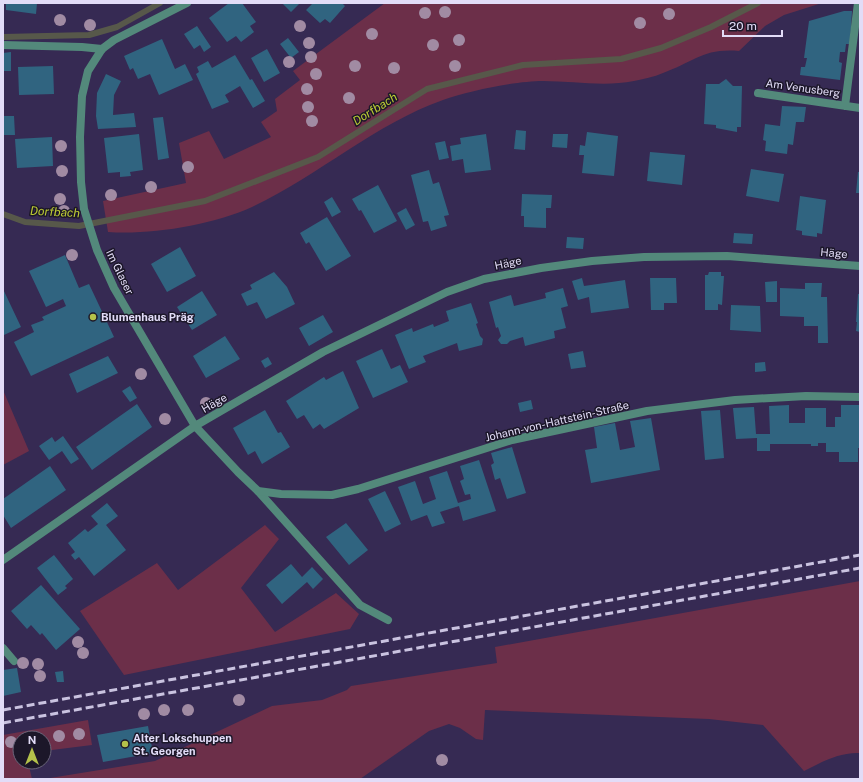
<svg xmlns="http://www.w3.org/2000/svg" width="863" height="782" font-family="'Public Sans',sans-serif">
<rect width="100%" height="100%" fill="#362a53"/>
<path fill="#6c2f49" d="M385,3H822L784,15L765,26L739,51C703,48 694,62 663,73C654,77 643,79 634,81C604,87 573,81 543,81C516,81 468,91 443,100C375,124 318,176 252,207C212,225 152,235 108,232L103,201L186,183L179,143L209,131L224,159L271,137L261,122L277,111L275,99L300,80L293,71Z
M3,390L29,451L3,465Z
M265,525L279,539L241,588L275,632L336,593L359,614L350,629L124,675L80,611L157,563L178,590Z
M860,581V753C839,752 822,762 804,771L763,725L709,719L485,710L483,740L476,739L460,728L449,724L429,731L360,779H44L155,761L272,706L322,700L347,690L351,686L497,663L495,647Z
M88,720L92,745L44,751V738H20V762H28L32,779H3V735Z"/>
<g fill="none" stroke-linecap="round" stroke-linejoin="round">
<path stroke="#57584a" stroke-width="6" d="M3,37L89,35L117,27L160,3
M3,214L25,222L79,226L205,201L318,157L427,89L523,65L621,59L661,48L711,27L758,3"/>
</g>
<path fill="#306480" d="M6,3H37L36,14L6,10Z
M229,3H242L256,22L250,26L254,32L241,42L236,36L227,42L209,18Z
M282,3H300L291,12Z
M310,3H342L345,6L330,23L325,19L320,23L306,10L312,4Z
M844,11H852L850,44H846L845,52H840L839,62L842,63L840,80L800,75L801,67H805L807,58H804L809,21Z
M197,26L211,47L204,52L200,45L194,49L184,34Z
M288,38L299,52L291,58L280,44Z
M162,39L175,69L185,64L193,80L159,95L150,74L138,79L133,68L130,70L124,56Z
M267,49L280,73L264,82L251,58Z
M11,52V71H3V53Z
M235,55L250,80L252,79L265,101L253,108L240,86L225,95L229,102L212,109L196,74L199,72L197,67L208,61L212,68Z
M53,66L54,94L19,95L18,67Z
M106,74L121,81L114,95L113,115L134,113L136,127L98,129L96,116L97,93Z
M726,79L733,86H742L741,127H737V132L716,128V125L704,124L706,84H719Z
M782,106L806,107L804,122H796L793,145L788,144L787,154L765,151L766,141L763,140L765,124L780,126Z
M3,116H14L15,135H3Z
M163,117L169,158L158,160L153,118Z
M516,130L526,131L525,150L514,149Z
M587,132L618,136L614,176L582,173L584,155H579L580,145L585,146Z
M139,134L143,170L130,172L131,176L120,177V172L108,173L104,138Z
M486,134L491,170L465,173L463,159L452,161L450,146L461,144L460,138Z
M553,134H568L567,148L552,147Z
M52,137L53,166L17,168L15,139Z
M445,141L449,158L439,160L435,143Z
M650,152L685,155L682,185L647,181Z
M751,169L784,174L779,202L746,196Z
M429,170L433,184L439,182L449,215L444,216L447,226L431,231L428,221L423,222L411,175Z
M858,172H860V193H856Z
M378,185L397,221L374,233L361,210L359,211L352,199Z
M522,194L552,195L551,208H546V228L524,227V216H521Z
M800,196L826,200L822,234L817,233V237L802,235V231L796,230Z
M332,197L341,212L332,217L324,202Z
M406,208L415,225L406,230L397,213Z
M327,217L351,256L326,271L309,242L306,244L300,233Z
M734,233L753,234L752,244L733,243Z
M567,237L584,238L583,249L566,248Z
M180,247L196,276L167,292L151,264Z
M65,255L79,288L89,284L114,337L31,376L14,342L34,332L31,325L44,320L42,317L66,306L63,299L46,307L29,271Z
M274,272L287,287L295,304L266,319L257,302L247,306L241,294L252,289L250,285Z
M709,272H721V276H724L722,305L718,304V310H705V275H708Z
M582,278L584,286L625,280L629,308L591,313L589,297L578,300L572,281Z
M650,278H676L677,303H664V310H651Z
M777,281V302H766L765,282Z
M805,283H822L821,297H827L828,343H818V326H804V317L780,316V288L805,289Z
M563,288L568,306L561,308L566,328L554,331L555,338L525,346L523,337L510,341L507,344H501L498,340L501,336L498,327L496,328L489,302L511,295L514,306L546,298L545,293Z
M3,289L21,327L4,335L3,333Z
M202,291L217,315L192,330L177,307Z
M858,294H860V332L856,331L857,322H856Z
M471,303L478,323L476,324L480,336L483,339L482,345L459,351L457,343L423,356L426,362L409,369L395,335L412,328L413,332L433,324L434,327L449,321L446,311Z
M731,305L760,306L761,332L730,330Z
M323,315L333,332L309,346L299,328Z
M225,336L240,359L206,378L193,356Z
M382,349L391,369L400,365L408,382L373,398L356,361Z
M583,351L586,367L571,369L568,354Z
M108,356L118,373L77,393L69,374Z
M268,357L272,364L265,368L261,361Z
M765,362L766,371L755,372V363Z
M343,371L359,408L324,429L320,424L313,429L304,415L297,419L286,401L324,377L326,380Z
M130,386L137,398L130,402L122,391Z
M531,400L533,409L520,412L518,403Z
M137,404L152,427L92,470L76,447Z
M789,405V423H805V408H826V427H835V417H841V405H859L860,448H858V462H839V452H826V443H818V446H811V444H770V451H757V438L736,439L733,408L754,407L756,434H770L769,406Z
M265,410L278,433L281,432L290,447L262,464L255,451L248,455L233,428Z
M720,410L724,458L705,460L701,411Z
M651,418L660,470L591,483L585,450L597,448L594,427L615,423L620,450L635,447L630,421Z
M63,436L79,459L71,464L62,451L49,460L39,446L52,437L55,442Z
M512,447L526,493L507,499L500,478L495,480L491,465L494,463L491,453Z
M479,460L496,511L463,521L459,506L440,512L445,523L432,527L427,515L411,521L398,487L415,481L423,504L436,499L429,477L447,471L458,503L471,499L470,494L465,495L460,481L464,479L460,466Z
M50,466L66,490L11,528L3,515V499Z
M385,491L401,524L385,532L368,499Z
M107,503L118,516L106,525L126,550L94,576L79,557L75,560L71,555L75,552L68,543L85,529L88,532L98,524L91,516Z
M346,523L368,550L349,565L326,537Z
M54,555L73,579L65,586L67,588L58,595L37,568Z
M291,564L302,577L312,567L323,579L313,589L307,582L282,604L266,585Z
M41,585L80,629L56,650L42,633L40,635L31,625L27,629L11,611Z
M17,668L21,692L3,696V670Z
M63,671L64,682H57L55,672Z
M148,726L153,753L103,762L97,735Z"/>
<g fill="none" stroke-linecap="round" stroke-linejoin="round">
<path stroke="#53897b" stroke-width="8" d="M3,45L82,47L102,49
M258,491L360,605L388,620
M3,648L14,661"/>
<path stroke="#53897b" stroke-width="8" d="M187,3L114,40L102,49L88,71L82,96L80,137L81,182L84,209L97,250L114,288L195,426L238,472L258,491L281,494L332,495L358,489L512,440L647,411L735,400L806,396L860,397
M758,93L860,108
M845,106L858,3
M3,560L195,426L323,352L447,292L484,279L541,268L592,261L644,257L727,256L860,266"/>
<path stroke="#cac3e0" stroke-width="3" stroke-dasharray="8 4" stroke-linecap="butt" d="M3,710L860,555
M3,723L860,568"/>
</g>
<g fill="#a18ba3">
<circle cx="445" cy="12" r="6"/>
<circle cx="425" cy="13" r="6"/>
<circle cx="669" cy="14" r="6"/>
<circle cx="60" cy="20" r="6"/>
<circle cx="640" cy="23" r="6"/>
<circle cx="90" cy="25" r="6"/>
<circle cx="300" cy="26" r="6"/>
<circle cx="372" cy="34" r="6"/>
<circle cx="459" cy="40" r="6"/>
<circle cx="309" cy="43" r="6"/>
<circle cx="433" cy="45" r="6"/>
<circle cx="311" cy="57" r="6"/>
<circle cx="289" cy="62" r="6"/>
<circle cx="355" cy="66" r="6"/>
<circle cx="455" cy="66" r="6"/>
<circle cx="394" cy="68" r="6"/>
<circle cx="316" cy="74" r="6"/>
<circle cx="307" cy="89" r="6"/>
<circle cx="349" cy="98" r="6"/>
<circle cx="308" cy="107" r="6"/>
<circle cx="312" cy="121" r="6"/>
<circle cx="61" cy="146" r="6"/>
<circle cx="188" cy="167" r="6"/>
<circle cx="62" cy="171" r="6"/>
<circle cx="151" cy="187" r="6"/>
<circle cx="111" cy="195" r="6"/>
<circle cx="60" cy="199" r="6"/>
<circle cx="64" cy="211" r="6"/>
<circle cx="72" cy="255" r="6"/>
<circle cx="141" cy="374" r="6"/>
<circle cx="206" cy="403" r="6"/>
<circle cx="165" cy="419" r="6"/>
<circle cx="78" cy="642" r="6"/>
<circle cx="83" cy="653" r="6"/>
<circle cx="23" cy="663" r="6"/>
<circle cx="38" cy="664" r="6"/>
<circle cx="40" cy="676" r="6"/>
<circle cx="239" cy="700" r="6"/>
<circle cx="164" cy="710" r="6"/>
<circle cx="188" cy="710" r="6"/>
<circle cx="144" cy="714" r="6"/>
<circle cx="79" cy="734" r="6"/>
<circle cx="59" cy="736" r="6"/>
<circle cx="11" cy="742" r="6"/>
<circle cx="442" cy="760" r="6"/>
</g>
<g fill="#b4c24a" stroke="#1c1729" stroke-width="1.5">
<circle cx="93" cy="317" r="4"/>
<circle cx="125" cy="744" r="4"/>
</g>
<g text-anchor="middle" stroke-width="3" stroke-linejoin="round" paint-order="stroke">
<g font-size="11" fill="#e2dcf7" stroke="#1c1729">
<text transform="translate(803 88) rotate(8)" y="4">Am Venusberg</text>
<text transform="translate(834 253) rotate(5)" y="4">Häge</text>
<text transform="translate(508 263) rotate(-12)" y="4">Häge</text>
<text transform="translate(120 272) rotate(64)" y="4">Im Glaser</text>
<text transform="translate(214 403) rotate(-30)" y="4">Häge</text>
<text transform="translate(557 421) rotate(-13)" y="4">Johann-von-Hattstein-Straße</text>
</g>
<g font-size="11" font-weight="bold" fill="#e2dcf7" stroke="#1c1729" text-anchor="start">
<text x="101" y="321">Blumenhaus Präg</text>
<text x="133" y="742">Alter Lokschuppen<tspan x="133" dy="13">St. Georgen</tspan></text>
</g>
<g font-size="12" font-style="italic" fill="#becd34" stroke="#1c1729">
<text transform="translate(375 109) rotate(-32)" y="4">Dorfbach</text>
<text transform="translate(55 212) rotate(3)" y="4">Dorfbach</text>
</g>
</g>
<rect width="863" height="782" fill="none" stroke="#e2dcf7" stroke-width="8"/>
<g transform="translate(32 750)"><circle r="19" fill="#1c1729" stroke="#6b667b"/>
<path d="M0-3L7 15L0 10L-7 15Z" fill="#b4c24a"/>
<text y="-6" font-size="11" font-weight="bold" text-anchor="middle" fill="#e2dcf7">N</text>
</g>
<path d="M723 30v6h59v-6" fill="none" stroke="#e2dcf7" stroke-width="2"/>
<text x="729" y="30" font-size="12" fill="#e2dcf7" stroke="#1c1729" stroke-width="3" paint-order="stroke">20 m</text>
</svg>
